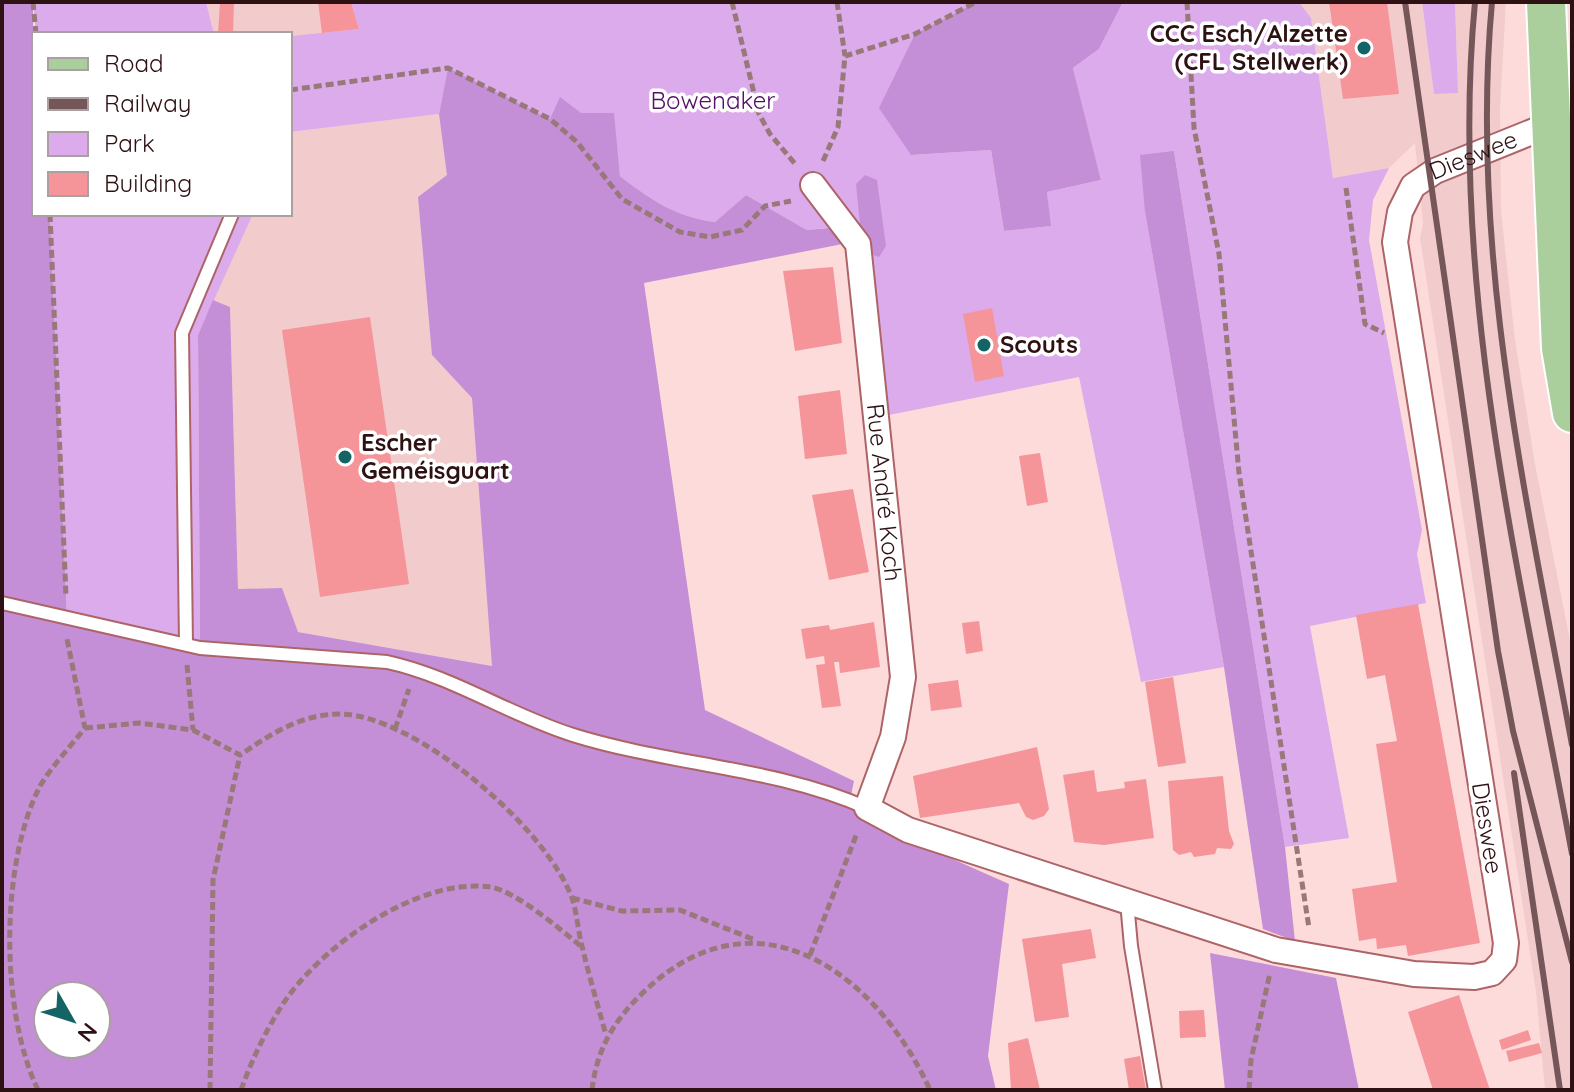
<svg xmlns="http://www.w3.org/2000/svg" width="1574" height="1092" font-family="Quicksand,sans-serif">
<rect width="100%" height="100%" fill="#fddbdb"/>
<path fill="#f2cccd" d="M206,2H351L359,29L290,36L214,34Z
M1299,2H1422L1434,93H1458L1455,2H1506L1500,108L1501,211L1515,340L1535,464L1572,650V1090H1545L1536,992L1420,238L1423,224L1415,143L1389,168L1333,178L1311,18Z
M439,114L448,175L432,355L472,398L493,666L298,632L238,590L230,307L213,300L253,214H290V132Z"/>
<path fill="#dcabec" d="M33,2H206L214,34H36Z
M351,2H976L916,34L911,155L991,150L1004,231L1050,226L1047,192L1101,180L1073,68L1099,49L1123,2H1299L1311,18L1333,178L1389,168L1373,200L1369,240L1422,530L1417,554L1426,603L1310,626L1349,838L1285,847L1174,151L1145,212L1224,667L1141,682L1079,377L889,415L861,224L807,230L746,195L715,222C676,217 651,200 620,176L613,113L550,119L448,69L439,114L290,132V36L359,29Z
M1422,2H1455L1458,93L1434,94Z
M50,214H253L198,335L200,648L67,617Z"/>
<path fill="#c58fd7" fill-rule="evenodd" d="M2,2H33L34,214H50L67,617L200,647L198,335L213,300L230,307L238,589L282,588L298,632L492,666L472,398L432,355L418,197L447,175L439,114L448,68L550,119L560,97L581,113H614L620,176C651,200 676,217 715,222L746,195L807,230L860,225L856,184L865,175L877,180L886,246L879,257L865,252L863,240L644,283L705,710L854,781L850,800L903,837L1009,884L988,1056L996,1090H2ZM48,996H96V1044H48Z
M976,2H1123L1099,49L1073,68L1101,180L1047,192L1051,226L1004,231L991,150L911,155L879,108L915,34Z
M1174,151L1285,847L1295,941L1263,929L1224,667L1145,212L1140,155Z
M1210,953L1336,978L1359,1090H1225Z"/>
<path fill="#f59599" d="M220,2H234L233,34H218Z
M318,2H351L359,29L322,33Z
M1329,2H1387L1399,94L1343,99Z
M833,267L842,343L795,351L783,271Z
M992,308L1004,376L975,382L963,314Z
M370,317L409,584L320,597L282,330Z
M840,390L847,454L805,459L798,396Z
M1040,453L1048,502L1027,506L1019,456Z
M853,489L869,572L829,580L812,495Z
M1418,604L1480,943L1408,956L1406,945L1377,949L1376,938L1359,941L1352,889L1397,882L1376,744L1397,741L1385,675L1367,679L1356,615Z
M979,621L983,651L966,654L962,623Z
M874,622L880,667L840,673L839,662H834L841,706L822,708L816,665L825,664L824,656L806,659L801,629L829,625L830,630Z
M1173,677L1186,763L1158,767L1145,682Z
M958,680L962,707L931,711L928,684Z
M1037,747L1049,809L1044,816L1033,820L1026,817L1019,803L920,818L913,776Z
M1094,770L1097,792L1125,788L1124,782L1146,779L1154,838L1104,845L1074,842L1063,775Z
M1223,776L1229,831L1234,844L1231,849L1217,848L1215,854L1194,857L1191,852L1179,855L1173,850L1168,781Z
M1091,929L1096,958L1062,964L1069,1017L1035,1022L1022,939Z
M1459,995L1470,1030L1490,1090H1433L1408,1012Z
M1204,1010L1206,1037L1180,1038L1179,1011Z
M1528,1030L1531,1040L1502,1050L1499,1040Z
M1028,1038L1040,1090H1011L1008,1043Z
M1539,1043L1542,1053L1509,1062L1506,1051Z
M1140,1056L1146,1090H1129L1124,1059Z"/>
<g fill="none" stroke-linecap="round" stroke-linejoin="round">
<defs>
<path id="lane" d="M2,603L200,648L387,662C452,676 509,715 573,735C669,765 775,767 867,808
M186,644L182,333L232,214
M1127,902L1131,946L1155,1090"/>
<g id="street">
<path id="s1" d="M813,185L858,244L903,677L893,737L867,808L908,830L1276,950L1414,974L1474,977L1492,973L1504,960L1506,943L1395,242L1400,212L1413,186L1435,171L1549,125H1572"/>
</g>
<path id="primary" d="M1546,2L1561,348L1572,413"/>
</defs>
<use href="#lane" stroke="#ad6467" stroke-width="16"/>
<use href="#street" stroke="#ad6467" stroke-width="28"/>
<use href="#primary" stroke="#fff" stroke-width="42"/>
<path stroke="#987879" stroke-width="5" stroke-dasharray="8 4" stroke-linecap="butt" d="M33,2L36,34
M732,2L759,114L770,134L796,165
M837,2L845,56
M1187,2L1194,128L1219,254L1239,473L1309,928
M290,90L448,68L550,119L577,142L622,199L680,232L710,237L742,230L765,206L791,201
M823,161L838,127L845,56L915,34L976,2
M1346,188L1365,324L1384,333
M50,214L66,597
M187,665L193,730
M85,728L139,723L193,730L240,755C271,734 301,714 340,714C416,715 547,829 572,898C577,913 578,931 582,946C589,976 598,1006 606,1035
M395,729L409,689
M572,898L622,911L680,910L755,940
M810,955L857,833
M38,1090C0,1011 0,864 40,786C52,766 70,747 85,728L67,639
M210,1090L213,880L240,755
M241,1090C251,1062 265,1032 281,1007C318,948 417,877 490,887C516,891 561,930 582,947
M592,1090C597,1046 617,1016 649,987C761,886 879,977 930,1090
M1249,1090L1251,1060L1270,973"/>
<use href="#lane" stroke="#fff" stroke-width="12"/>
<use href="#street" stroke="#fff" stroke-width="24"/>
<use href="#primary" stroke="#abce9d" stroke-width="38"/>
<path stroke="#765759" stroke-width="6" d="M1405,2L1498,651L1513,731L1572,962
M1475,2C1448,285 1521,578 1572,854
M1492,2C1469,252 1527,500 1572,745
M1514,773L1560,1090"/>
</g>
<g fill="#146466" stroke="#fff" stroke-width="3">
<circle cx="1364" cy="48" r="8"/>
<circle cx="984" cy="345" r="8"/>
<circle cx="345" cy="457" r="8"/>
</g>
<g text-anchor="middle" stroke-width="7" stroke-linejoin="round" paint-order="stroke">
<g font-size="24" font-weight="bold" fill="#2e1113" stroke="#fff" text-anchor="start">
<text x="1348" y="42" text-anchor="end">CCC Esch/Alzette<tspan x="1348" dy="28">(CFL Stellwerk)</tspan></text>
<text x="1000" y="353">Scouts</text>
<text x="361" y="451">Escher<tspan x="361" dy="28">Geméisguart</tspan></text>
</g>
<g font-size="24" fill="#541067" stroke="#fff">
<text x="713" y="109">Bowenaker</text>
</g>
<g font-size="24" fill="#2e1113" stroke="#fff">
<text dy="8" stroke="none"><textPath href="#s1" startOffset="2170">Dieswee</textPath></text>
<text dy="8" stroke="none"><textPath href="#s1" startOffset="324">Rue André Koch</textPath></text>
<text transform="translate(1487 828) rotate(81)" y="8">Dieswee</text>
</g>
</g>
<rect width="1574" height="1092" fill="none" stroke="#2e1113" stroke-width="8"/>
<rect x="32" y="32" width="260" height="184" fill="#ffffff" stroke="#aba0a1" stroke-width="2"/>
<rect x="48" y="58" width="40" height="12" fill="#abce9d" stroke="#aba0a1" stroke-width="2"/>
<text x="104" y="72" font-size="24" fill="#2e1113">Road</text>
<rect x="48" y="98" width="40" height="12" fill="#765759" stroke="#aba0a1" stroke-width="2"/>
<text x="104" y="112" font-size="24" fill="#2e1113">Railway</text>
<rect x="48" y="132" width="40" height="24" fill="#dcabec" stroke="#aba0a1" stroke-width="2"/>
<text x="104" y="152" font-size="24" fill="#2e1113">Park</text>
<rect x="48" y="172" width="40" height="24" fill="#f59599" stroke="#aba0a1" stroke-width="2"/>
<text x="104" y="192" font-size="24" fill="#2e1113">Building</text>
<g transform="translate(72 1020) rotate(129)"><circle r="38" fill="#ffffff" stroke="#aba0a1" stroke-width="2"/>
<path d="M0-6L14 30L0 20L-14 30Z" fill="#146466"/>
<text y="-12" font-size="22" font-weight="bold" text-anchor="middle" fill="#2e1113">N</text>
</g>
</svg>
